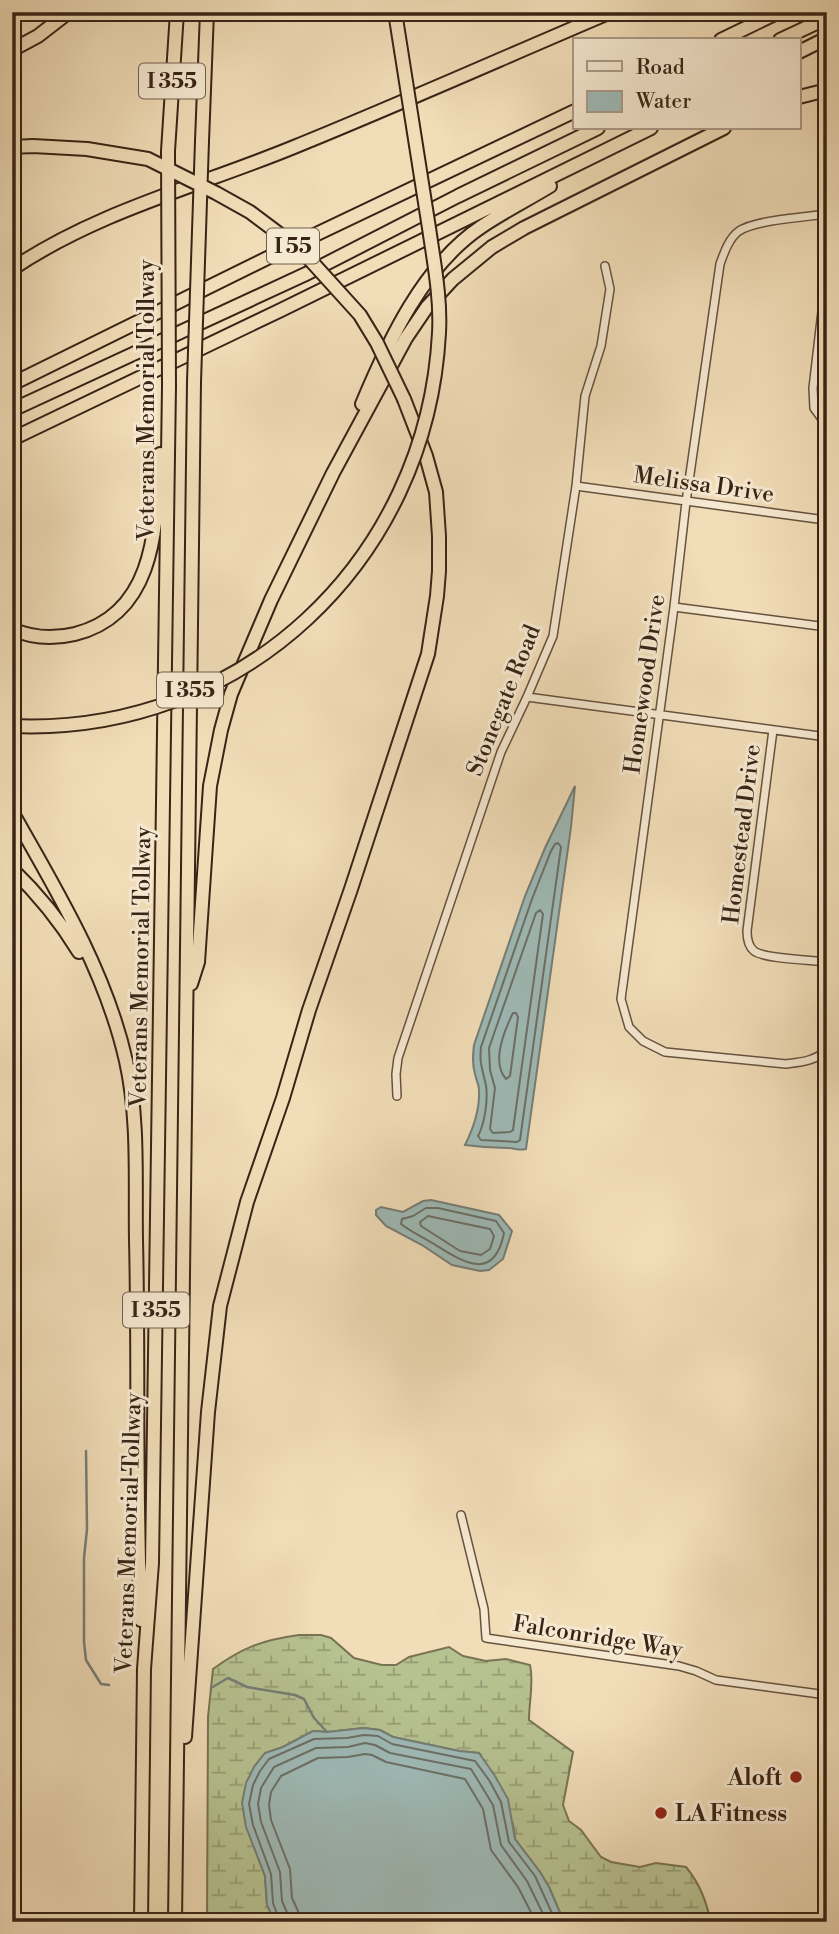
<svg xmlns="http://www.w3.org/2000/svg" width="839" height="1934" font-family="'Libre Bodoni',serif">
<defs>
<pattern id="wetland-marsh" width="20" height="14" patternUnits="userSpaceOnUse" patternTransform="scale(1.75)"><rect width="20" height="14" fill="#b7c291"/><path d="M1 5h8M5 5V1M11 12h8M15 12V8" fill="none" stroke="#969d75"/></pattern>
</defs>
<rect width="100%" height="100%" fill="#f1ddb8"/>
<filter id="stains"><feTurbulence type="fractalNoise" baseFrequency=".00286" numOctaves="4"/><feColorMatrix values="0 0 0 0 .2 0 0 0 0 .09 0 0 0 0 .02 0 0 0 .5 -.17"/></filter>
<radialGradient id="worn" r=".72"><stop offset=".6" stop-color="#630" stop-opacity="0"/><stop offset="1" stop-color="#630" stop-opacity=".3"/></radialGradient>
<path fill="url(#wetland-marsh)" stroke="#787354" stroke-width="2" d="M299,1635H321L331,1638L354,1658L382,1665H396L409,1657L449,1647L463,1656L486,1661L506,1659L530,1665C534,1683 529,1701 529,1720L573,1752L563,1805L569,1821L581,1830L601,1857L611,1862L640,1867L656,1863L686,1867C700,1884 706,1901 711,1922H564L549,1887L540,1872L515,1839L513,1824L479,1753L459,1751L393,1737L380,1730L364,1728L327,1732L313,1731L283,1747L265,1753L254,1767L257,1853L265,1876L267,1905L275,1922H207L208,1717L213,1669C243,1647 263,1640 299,1635Z"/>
<path fill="#9ebab7" stroke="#757e77" stroke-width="2" d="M575,786L571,827L526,1149C519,1151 515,1148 508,1148C493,1148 479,1147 465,1145C474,1127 480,1110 479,1090C479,1084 476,1080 475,1074C472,1064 473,1055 474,1045L525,896L545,848Z
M431,1200L499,1215L512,1231L503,1259L489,1270L480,1271L452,1265L422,1245L386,1226L376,1215V1210L381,1207L403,1212L423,1201Z
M364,1728L380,1730L393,1737L459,1751L479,1753L495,1776L508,1799L515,1839L540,1872L549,1887L564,1922H275L267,1905L265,1876L246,1827L242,1803L246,1783L254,1767L265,1753L283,1747L313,1731L327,1732Z"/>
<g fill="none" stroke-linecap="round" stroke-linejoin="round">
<path stroke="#6b6f66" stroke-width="2" d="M558,843L561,847L520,1140L517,1142L481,1140L478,1136C485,1123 488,1100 486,1086C483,1070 479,1064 481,1047L532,899L551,851L555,844Z
M540,910L543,914L513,1130L510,1132L493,1133L490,1129L495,1088L490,1070L489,1048L536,913Z
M513,1013H516L518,1017L510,1076L506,1079C491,1062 504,1031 513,1013Z
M426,1208H438L496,1221L504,1233C494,1283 463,1262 434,1244C423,1237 411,1232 401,1224L402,1219L413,1216Z
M428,1216L490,1229L494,1236L490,1249L481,1255L460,1251L421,1226L420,1222Z
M280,1922L273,1903L271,1874L253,1825L249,1804L253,1785L260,1771L269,1759L314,1739L347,1738L364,1735L378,1736L392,1744L475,1761L489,1780L501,1802L509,1842L535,1876L556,1922
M289,1922L288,1915L282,1901L280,1872L261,1822L258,1804L261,1788L274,1767L316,1748L348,1747L365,1743L375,1745L390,1753L471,1769L493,1805L501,1845L527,1881L547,1922
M300,1922L298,1911L292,1898L290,1869L271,1820L269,1805L271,1792L281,1776L318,1758L348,1757L365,1754L372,1755L386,1762L465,1779L483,1809L491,1850L518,1887L536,1922"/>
<path stroke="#757e77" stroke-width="2.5" d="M86,1451L87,1529L84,1558V1642L86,1660L101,1684L109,1685
M211,1688L228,1678L247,1687L295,1695L304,1699L314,1718L327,1732"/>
<defs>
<path id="minor" d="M827,214C805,217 756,220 739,231C729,238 724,253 720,264L686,502L674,607L621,999L629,1027L643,1041L665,1052L786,1064C801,1062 815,1061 827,1050
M827,269L813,388L814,408L827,426
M576,486L818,519L827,518
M674,607L827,627
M527,697L827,737
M773,730L747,931C747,939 748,946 754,951C764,959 812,960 827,962
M397,1096L396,1074L398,1058L501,752L527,697L553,636L576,486L585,396L601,346L610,289L605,266
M461,1515L484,1609L486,1638L679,1666L696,1671L716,1680L827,1695"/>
<path id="motorway" d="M395,12L401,50
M721,40L779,12
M780,40L827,18
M12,50L38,36L69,12
M799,52L827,38
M799,97L827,90
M202,141L207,12
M168,151L177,12
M12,269C98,211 199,186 294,147C400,104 505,57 611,12
M12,384L302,241L575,111
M362,404C388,342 423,266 481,227C503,212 527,200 550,186
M12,410L308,273L458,196L598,128
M12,439L281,310L651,128
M12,629C32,638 54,639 75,634C158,613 156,522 160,454
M12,812C57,891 106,972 126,1061C139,1119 135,1180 136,1240C139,1367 135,1494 141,1620
M12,869C39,895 60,921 79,952
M191,984L198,962L210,786L221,730L231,694L271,600L333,473L406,338L427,307L453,279L492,247L524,228L724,128
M185,1737L208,1412L220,1306L247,1202L283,1098L309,1010L351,889L428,654L437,596L439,571V536L436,492L426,456L404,399
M141,1922L144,1669L152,1563L169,386
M175,1922L194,382"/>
</defs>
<use href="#minor" stroke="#66523e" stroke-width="10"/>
<use href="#motorway" stroke="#382416" stroke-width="16"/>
<use href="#minor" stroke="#f6e9d1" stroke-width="7"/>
<use href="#motorway" stroke="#f1ddb8" stroke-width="12"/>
<defs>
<path id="motorway-bridge" d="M12,147L33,146L87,149L148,159L216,193L250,212L302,251L360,315L377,343L404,399
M168,151L169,386
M194,382L202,141
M12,726C242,736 427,561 439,333C441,298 434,263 429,228C420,169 410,110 401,50"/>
</defs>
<use href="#motorway-bridge" stroke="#382416" stroke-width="16" stroke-linecap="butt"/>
<use href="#motorway-bridge" stroke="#f1ddb8" stroke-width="12"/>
</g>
<g fill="#8f2418" stroke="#f6e9d1" stroke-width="2.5">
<circle cx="796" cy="1777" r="7"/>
<circle cx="661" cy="1813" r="7"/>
</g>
<g text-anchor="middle" stroke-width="6" stroke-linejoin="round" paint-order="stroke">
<g fill="#f6e9d1" stroke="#715f4e" stroke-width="2">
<rect x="139" y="63.5" width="66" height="35" rx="5"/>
<rect x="267" y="228.5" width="52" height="35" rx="5"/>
<rect x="157" y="672.5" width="66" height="35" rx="5"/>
<rect x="123" y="1292.5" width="66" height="35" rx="5"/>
</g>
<g font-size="21" font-weight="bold" fill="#382416">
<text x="172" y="88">I 355</text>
<text x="293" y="253">I 55</text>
<text x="190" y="697">I 355</text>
<text x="156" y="1317">I 355</text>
</g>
<g font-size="23" fill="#382416" stroke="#f6e9d1">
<text transform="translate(146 400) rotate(-90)" y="8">Veterans Memorial Tollway</text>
<text transform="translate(704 484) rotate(8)" y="8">Melissa Drive</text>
<text transform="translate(644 684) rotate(-82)" y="8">Homewood Drive</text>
<text transform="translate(503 700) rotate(-68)" y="8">Stonegate Road</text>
<text transform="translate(741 834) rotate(-83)" y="8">Homestead Drive</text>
<text transform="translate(140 967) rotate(-89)" y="8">Veterans Memorial Tollway</text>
<text transform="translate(128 1533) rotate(-88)" y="8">Veterans Memorial Tollway</text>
<text transform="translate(598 1636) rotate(9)" y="8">Falconridge Way</text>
</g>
<g font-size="23" font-weight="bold" fill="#382416" stroke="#f6e9d1" text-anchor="end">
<text x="782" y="1785">Aloft</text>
<text x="675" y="1821" text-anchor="start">LA Fitness</text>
</g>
</g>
<rect width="839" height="1934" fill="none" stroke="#f1ddb8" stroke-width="42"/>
<rect x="14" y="14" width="811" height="1906" fill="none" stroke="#382416" stroke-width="3.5"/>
<rect x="21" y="21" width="797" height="1892" fill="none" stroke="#382416" stroke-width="2"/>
<rect x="573" y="38" width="228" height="91" fill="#f6e9d1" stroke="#aa9a86" stroke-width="2"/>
<rect x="587" y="61" width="35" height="10" fill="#f6e9d1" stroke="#aa9a86" stroke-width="2"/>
<text x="636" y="74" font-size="21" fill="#382416">Road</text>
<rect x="587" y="91" width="35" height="21" fill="#9ebab7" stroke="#aa9a86" stroke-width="2"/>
<text x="636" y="108" font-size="21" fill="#382416">Water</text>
<rect width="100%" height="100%" filter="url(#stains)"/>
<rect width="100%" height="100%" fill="url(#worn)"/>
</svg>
